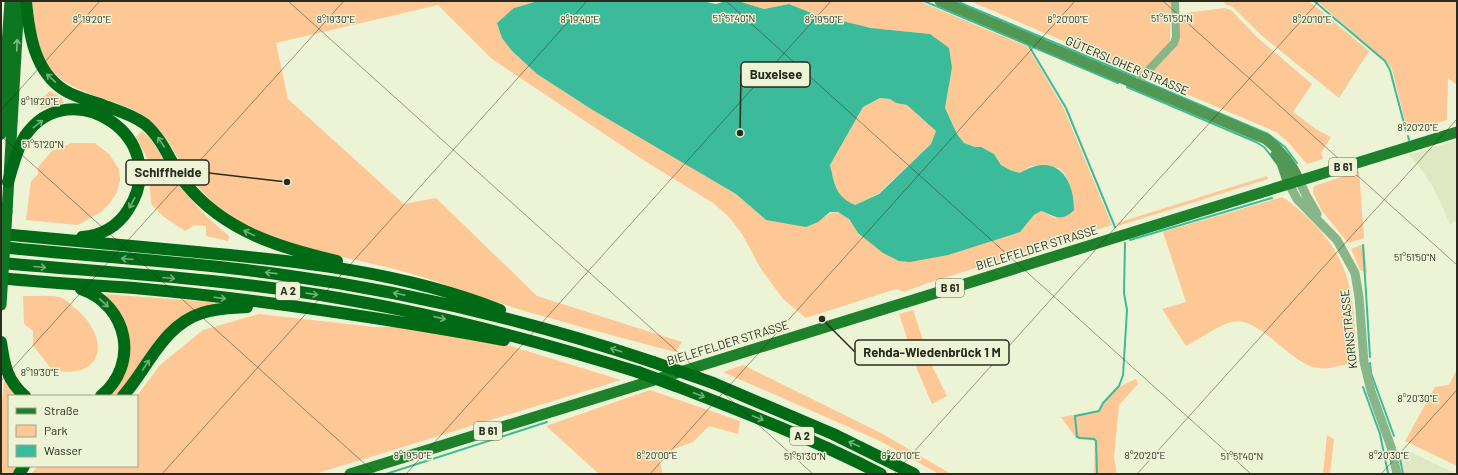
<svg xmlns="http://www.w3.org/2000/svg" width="1458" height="475" font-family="Barlow,sans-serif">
<rect width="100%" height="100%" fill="#edf4d5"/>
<path fill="#e0e8c3" d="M1457,140V221L1450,224L1433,187L1421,169L1409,155Z
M1408,451L1457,474H1404L1401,454Z"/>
<path fill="#fec796" d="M32,1H538L514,8L512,51L537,74L591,109L736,194L766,220L818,222C840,204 845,213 858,233L1026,225L1034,215L1041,211L1055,218L1071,188L1065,174L1059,168L1031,166L1020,173L1010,170L1001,165L994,154L981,147H975L964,143L957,134L945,108L952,68L930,34L871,28L814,14L789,4L764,9L738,1H919L1028,47L1064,109L1112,225L928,283L904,292L896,289L806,318L783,299L761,269L742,234L729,217L713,203L648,163L492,59L438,5L276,43L288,99L404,204L436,198L537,296L682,342L675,352C626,339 577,326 528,312C484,299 442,282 398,270C349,257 276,246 234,219C217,207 202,193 189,176C176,157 167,134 148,119C135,109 118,104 102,98C43,79 39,60 32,1Z
M970,1H1171L1170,42L1140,74Z
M1224,1H1309L1369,51L1339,98L1262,36L1233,7L1225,4Z
M1317,1H1457V85L1448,78L1447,120L1418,130H1407L1392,69L1388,63Z
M1225,8L1231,10L1259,39L1312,84L1293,112L1319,131L1331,137L1321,153L1323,159L1307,164L1285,139L1276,132L1146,77L1173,50L1177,14Z
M50,91L62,98L64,103L41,109L42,98Z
M880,98L890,99L896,103L907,105L936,131L931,144L878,194L855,205C834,196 836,186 830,165L863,107Z
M142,131L150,138L187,195L207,217L229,236L228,241L206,236V226L195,225L185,231L164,217L151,204L148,160L136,137Z
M72,143H95L109,154L119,169L120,180L117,192L110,203L101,212L78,225L26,220L31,181L38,174V167L52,151Z
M1359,171L1364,238L1348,243L1322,211L1313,193L1314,186Z
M1267,176L1268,179L1118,226L1117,223Z
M1282,197C1294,204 1305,215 1315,225C1356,268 1353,306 1357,362C1345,364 1330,370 1318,368C1289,364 1259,314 1231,322C1219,325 1198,340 1186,346L1162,309L1186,302L1163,232Z
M1364,244L1367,273L1360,270L1351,249Z
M104,294L224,303L200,310L120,393L115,396H107L111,393L124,322L117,308Z
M23,296C35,296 49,295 60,297C65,298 71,305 75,308C111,337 105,381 52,370L33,345V331L24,324Z
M913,310L931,364L947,396L932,404L917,369L899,314Z
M259,314L374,327H399L507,345L621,380L315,474H31L38,466H137V396L160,365L203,330Z
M743,365L881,433L951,474H939L878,440L723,372Z
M1457,369V466L1405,441L1435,387L1449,385Z
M4,379L17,396H9V466H19L14,474H1V414Z
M1136,379L1138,384L1119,405L1114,458L1117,474H1094L1095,440L1076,438L1061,417L1099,411C1106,394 1119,386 1136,379Z
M650,390L740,421L738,434L709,426L693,442L658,455L663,474H599L546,426Z
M1327,435L1334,439L1330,474H1323Z"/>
<path fill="#3bbb9a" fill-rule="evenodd" d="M538,1H702L716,4L726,1H738L764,9L789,4L814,14L871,28L930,34L949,48L952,68L945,108L957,134L964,143L975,147H981L994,154L1001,165L1010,170L1020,173C1054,152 1074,175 1074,210C1061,223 1055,216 1041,211L1034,215L1020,232L948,255L910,262L899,261L883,253L858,233L849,219L838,212H830L818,222L806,227L766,220L736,194L591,109L537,74L512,51L502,38L497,23L514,8ZM880,98L890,99L896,103L907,105L936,131L931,144L879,194L855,205C835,196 835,185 830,165L863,107Z"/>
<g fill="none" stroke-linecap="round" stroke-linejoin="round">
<path stroke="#3bbb9a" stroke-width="2" d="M924,1L1118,83
M956,1L1136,77
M1314,1L1385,61L1390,70L1406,131
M1029,46L1066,108L1115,227
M1144,81L1268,134L1285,147L1297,163
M1127,87L1256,142L1264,147L1272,157
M1408,136L1409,140
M1130,240L1272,198
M1363,245L1370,357
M1370,363L1371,373L1394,436
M1363,387L1380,434L1388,473
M1399,453L1403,474
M386,474L547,422
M1097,474L1096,441L1094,439L1080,438L1077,437L1075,416L1099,411L1103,403L1119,386L1123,375L1127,310L1124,293L1125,243"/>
<path stroke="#88b688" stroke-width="8" d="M1138,85L1142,77L1174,43L1176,37L1175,1"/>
<path stroke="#88b688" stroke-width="9" d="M1299,180L1306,195L1317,214
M1289,184L1297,199L1337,240L1355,273L1359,297L1364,362L1371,391L1391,447L1397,474"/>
<path stroke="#519854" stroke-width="11" d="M940,1L1266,139C1281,151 1291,163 1299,180
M1276,155L1282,163L1289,184"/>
<path stroke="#1c812a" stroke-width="11" d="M350,474L1457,132"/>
<path stroke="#0e7620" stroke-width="11" d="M1,134L10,1
M7,212L19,1"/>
<path stroke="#006a17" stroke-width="12" d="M26,1C29,33 34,71 64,90C75,97 88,100 100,104C115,110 132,114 145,124C164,140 171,165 186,184C224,231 280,248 337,261
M8,182C13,167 16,150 25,136C70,70 175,138 128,210C118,226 101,236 82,237
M1,234C66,240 132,246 197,252C299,261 404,272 500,310
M1,247C93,257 185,261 277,274C405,291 531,321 653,362
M1,263C115,273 231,279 344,299C444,316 541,342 638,372
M1,278C45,283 90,285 134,288C258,299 382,318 504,340
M81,289C128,305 140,364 101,396
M1,342C4,364 7,381 25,396
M713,383L833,434L914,474
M676,386C746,413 815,440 881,474
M123,396C148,368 163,325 202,313C216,308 232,308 247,307
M19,474L24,466"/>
<path stroke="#0e7620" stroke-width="11" d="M1,305L7,212"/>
<path stroke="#006a17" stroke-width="12" d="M653,362L713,383
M638,372L676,386"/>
</g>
<defs><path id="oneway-shaft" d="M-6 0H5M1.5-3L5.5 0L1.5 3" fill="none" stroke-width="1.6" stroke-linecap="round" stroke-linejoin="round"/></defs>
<use stroke="#89bb84" href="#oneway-shaft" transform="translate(17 45) rotate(-87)"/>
<g stroke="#76af76">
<use href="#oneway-shaft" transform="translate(51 78) rotate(-137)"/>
<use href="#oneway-shaft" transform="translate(38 124) rotate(-38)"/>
<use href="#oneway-shaft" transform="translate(161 142) rotate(-124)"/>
<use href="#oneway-shaft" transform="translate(132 203) rotate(118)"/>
<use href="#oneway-shaft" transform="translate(249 233) rotate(-154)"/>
<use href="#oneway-shaft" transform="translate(127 259) rotate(-175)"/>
<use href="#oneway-shaft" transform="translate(40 267) rotate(5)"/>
<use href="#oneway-shaft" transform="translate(271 273) rotate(-174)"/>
<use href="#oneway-shaft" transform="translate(169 278) rotate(5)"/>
<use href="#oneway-shaft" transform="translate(312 294) rotate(8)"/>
<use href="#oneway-shaft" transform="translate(399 294) rotate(-169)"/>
<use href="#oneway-shaft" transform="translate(220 298) rotate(7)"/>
<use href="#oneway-shaft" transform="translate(104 303) rotate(43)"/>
<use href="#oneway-shaft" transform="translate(440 318) rotate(13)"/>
<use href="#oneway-shaft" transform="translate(616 350) rotate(-162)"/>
<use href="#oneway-shaft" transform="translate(146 365) rotate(-56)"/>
<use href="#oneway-shaft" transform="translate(699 395) rotate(21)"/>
<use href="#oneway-shaft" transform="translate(758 418) rotate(22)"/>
<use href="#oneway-shaft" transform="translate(854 444) rotate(-155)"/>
</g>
<path fill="none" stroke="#292b1f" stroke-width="1" stroke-opacity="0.45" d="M288,1L813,474M726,1L1251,474M1163,1L1457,265M1,110L100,1M1,136L376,474M1,381L344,1M162,474L587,1M406,474L831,1M650,474L1075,1M894,474L1319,1M1137,474L1457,119M1381,474L1457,390"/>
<g text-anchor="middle" stroke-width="3" stroke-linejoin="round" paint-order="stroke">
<g fill="#edf4d5" stroke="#646756" stroke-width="1">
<rect x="1329" y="158" width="28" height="18" rx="3"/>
<rect x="936" y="279" width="28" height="18" rx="3"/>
<rect x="276" y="282" width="24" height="18" rx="3"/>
<rect x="474" y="422" width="28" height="18" rx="3"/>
<rect x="790" y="427" width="24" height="18" rx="3"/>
</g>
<g font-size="11" font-weight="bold" fill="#292b1f">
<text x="1343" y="171">B 61</text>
<text x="950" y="292">B 61</text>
<text x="288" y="295">A 2</text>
<text x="488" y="435">B 61</text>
<text x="802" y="440">A 2</text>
</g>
<g font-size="12" fill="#292b1f" stroke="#edf4d5">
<text transform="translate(1127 66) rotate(23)" y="4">GÜTERSLOHER STRASSE</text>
<text transform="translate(1037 248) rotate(-17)" y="4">BIELEFELDER STRASSE</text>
<text transform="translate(1349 329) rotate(-96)" y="4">KORNSTRASSE</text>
<text transform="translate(728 343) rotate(-17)" y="4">BIELEFELDER STRASSE</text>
</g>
</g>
<g font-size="10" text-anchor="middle" fill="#292b1f" stroke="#edf4d5" stroke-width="3" stroke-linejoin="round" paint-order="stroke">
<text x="1172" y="22">51°51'50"N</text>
<text x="734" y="22">51°51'40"N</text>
<text x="92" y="23">8°19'20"E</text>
<text x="336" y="23">8°19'30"E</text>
<text x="1068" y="23">8°20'00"E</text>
<text x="580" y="23">8°19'40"E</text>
<text x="824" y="23">8°19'50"E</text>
<text x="1312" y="23">8°20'10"E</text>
<text x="40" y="105">8°19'20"E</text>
<text x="1418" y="131">8°20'20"E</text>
<text x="43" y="148">51°51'20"N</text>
<text x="1415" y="261">51°51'50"N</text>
<text x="40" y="376">8°19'30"E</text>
<text x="1418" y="402">8°20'30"E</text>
<text x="413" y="459">8°19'50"E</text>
<text x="657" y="459">8°20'00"E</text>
<text x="901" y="459">8°20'10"E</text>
<text x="1145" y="459">8°20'20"E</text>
<text x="1389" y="459">8°20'30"E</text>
<text x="805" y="460">51°51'30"N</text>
<text x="1242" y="460">51°51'40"N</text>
</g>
<path fill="none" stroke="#292b1f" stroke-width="1.5" d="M740 133L741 74M287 182L209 173M822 319L855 352"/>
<g fill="#292b1f" stroke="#edf4d5" stroke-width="1.5">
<circle cx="740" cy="133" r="4"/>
<circle cx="287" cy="182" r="4"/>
<circle cx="822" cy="319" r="4"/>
</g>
<g fill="#edf4d5" stroke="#292b1f" stroke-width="1.5">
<rect x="741" y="62" width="69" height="25" rx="4"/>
<rect x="126" y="160" width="83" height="25" rx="4"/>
<rect x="855" y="340" width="154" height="25" rx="4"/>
</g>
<g font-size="13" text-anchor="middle" font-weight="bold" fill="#292b1f">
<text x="776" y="79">Buxelsee</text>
<text x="168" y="177">Schiffheide</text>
<text x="932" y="357">Rehda-Wiedenbrück 1 M</text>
</g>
<rect width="1458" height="475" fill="none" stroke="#292b1f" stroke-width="4"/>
<rect x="8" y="395" width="130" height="72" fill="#edf4d5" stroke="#9fa48c"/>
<rect x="16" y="408" width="20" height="6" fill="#1c812a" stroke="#9fa48c"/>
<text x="44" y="415" font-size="12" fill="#292b1f">Straße</text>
<rect x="16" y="425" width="20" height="12" fill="#fec796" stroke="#9fa48c"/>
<text x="44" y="435" font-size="12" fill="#292b1f">Park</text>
<rect x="16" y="445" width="20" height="12" fill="#3bbb9a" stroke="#9fa48c"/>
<text x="44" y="455" font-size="12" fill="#292b1f">Wasser</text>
</svg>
